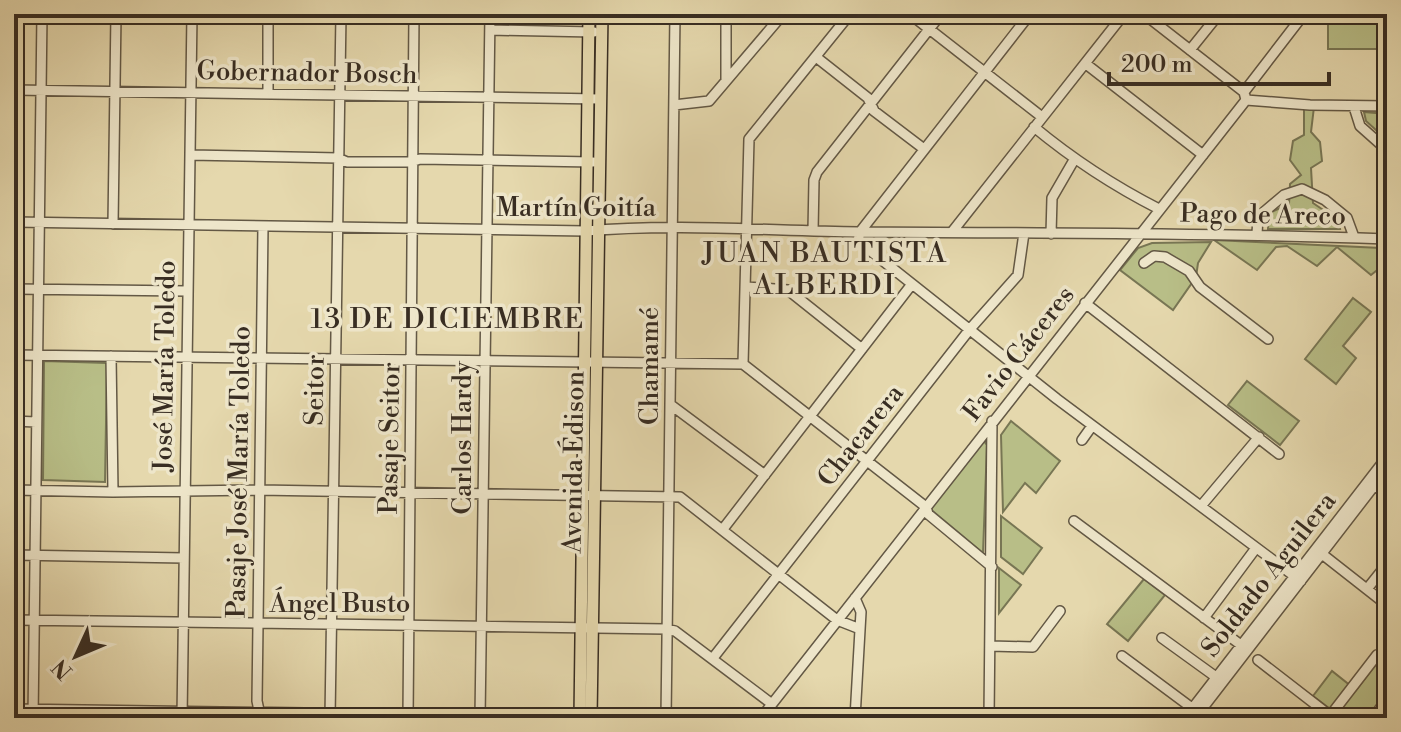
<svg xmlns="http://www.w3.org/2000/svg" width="1401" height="732" font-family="'Libre Bodoni',serif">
<rect width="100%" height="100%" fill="#e5d8ad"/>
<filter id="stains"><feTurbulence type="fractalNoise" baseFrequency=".0025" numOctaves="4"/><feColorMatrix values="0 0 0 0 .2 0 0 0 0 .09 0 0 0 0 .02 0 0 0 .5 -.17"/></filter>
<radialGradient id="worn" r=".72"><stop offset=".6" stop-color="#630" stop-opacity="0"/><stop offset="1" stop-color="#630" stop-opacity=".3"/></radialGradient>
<path fill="#b8be87" stroke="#787654" stroke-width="2" d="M1328,14H1387V49H1328Z
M1314,107L1311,132L1320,142L1322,161L1311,168L1313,203L1338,220L1340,229H1268L1269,213L1289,204L1290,184L1301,175L1290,160L1293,141L1304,135V108Z
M1364,112L1387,114V140L1366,121Z
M1214,240L1381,248V267L1371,275L1337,247L1317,266L1287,246L1276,247L1257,270Z
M1211,242L1198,263L1196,277L1173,310L1120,270L1138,248L1152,243Z
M1353,298L1371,312L1343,346L1356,358L1336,384L1305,359Z
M44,361L107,363L105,482L43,480Z
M1247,381L1299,421L1280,445L1228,405Z
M1011,421L1060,461L1036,493L1025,483L1003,512L1001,435Z
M983,440L987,445L983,553L929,508Z
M1001,516L1042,548L1023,574L1001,557Z
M999,568L1021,585L999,613Z
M1144,579L1165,595L1128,641L1107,624Z
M1377,663L1387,671V694L1368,718H1342L1313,696L1332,671L1356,690Z"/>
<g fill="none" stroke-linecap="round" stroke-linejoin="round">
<defs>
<path id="minor" d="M910,14L1042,117
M1030,14L860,232L858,241L1057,399L1301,581
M1144,14L1244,92
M490,30L594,32
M1190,50L1219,14
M816,57L868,98L874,111L924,149
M1086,64L1203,155
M726,81V14
M14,90L600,99
M268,94V14
M1246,100L1310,105L1387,106
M674,105L709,101L783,14
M1354,107L1360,126L1387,150
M1034,127C1075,161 1112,185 1159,209
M190,155L338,158L347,162H411L420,159L593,162
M14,222L586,231C676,223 769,231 859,232C1035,233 1211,233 1387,239
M113,224L116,14
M813,231L814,180L817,172L941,14
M952,232L1124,14
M1051,234L1052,198L1074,160
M1257,234L1258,217L1284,195L1302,189L1325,200L1347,218L1354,237
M1144,263L1154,256L1165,257L1189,271L1200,287L1268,339
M747,287L788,290L862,349
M14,289L187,291
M1085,303L1279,454
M14,355L743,364
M111,356L113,492
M743,364L749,139L850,14
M743,364L926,507L928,514L992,567
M671,405L765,475
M14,421L36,422
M1082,440L1092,426
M1374,485L1387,495
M14,490L113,492L259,490L680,497L837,620L860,629
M1201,506L1259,437
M1074,521L1245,648
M723,529L912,284
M1322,554L1387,605
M14,555L184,558
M1367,589L1387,564
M855,598L861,612L855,718
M1204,618L1256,548
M14,620C231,621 449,627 666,629L675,631L772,704
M1162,638L1216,677
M990,646L1033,647L1060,611
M1122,656L1192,708
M713,658L970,329L1018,275L1024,233
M1258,660L1333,718
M14,709L584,717
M260,715L257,701L258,624L263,226
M1330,716L1377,655L1387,662
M33,718L42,14
M182,718L192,14
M330,718L341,14
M408,718L414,14
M480,718L490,14
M666,718L675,14
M761,718L1246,100L1244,92L1304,14
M989,718L992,421
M1185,718L1387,457
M1195,718L1387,469
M1373,718L1387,699"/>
<path id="major" d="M580,718L589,14
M591,718L602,14"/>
</defs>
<use href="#minor" stroke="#635845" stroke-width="12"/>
<use href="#major" stroke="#382d22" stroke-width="14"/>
<use href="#minor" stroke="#eee6ca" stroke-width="9"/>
<use href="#major" stroke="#e5d8ad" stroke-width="11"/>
</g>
<g text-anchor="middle" stroke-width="7" stroke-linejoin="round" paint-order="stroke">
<g font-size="26" fill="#382d22" stroke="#eee6ca">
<text transform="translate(307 72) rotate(1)" y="9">Gobernador Bosch</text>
<text x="576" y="216">Martín Goitía</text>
<text transform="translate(1263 214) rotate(1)" y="9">Pago de Areco</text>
<text transform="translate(1018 353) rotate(-52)" y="9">Favio Cáceres</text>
<text transform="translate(164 366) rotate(-89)" y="9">José María Toledo</text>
<text transform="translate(649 366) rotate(-90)" y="9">Chamamé</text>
<text transform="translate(314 390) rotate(-89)" y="9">Seitor</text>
<text transform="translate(860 435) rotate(-52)" y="9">Chacarera</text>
<text transform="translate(389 438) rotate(-89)" y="9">Pasaje Seitor</text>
<text transform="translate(462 438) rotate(-90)" y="9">Carlos Hardy</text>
<text transform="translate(573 462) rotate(-89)" y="9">Avenida Édison</text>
<text transform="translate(238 472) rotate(-89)" y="9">Pasaje José María Toledo</text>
<text transform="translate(1268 574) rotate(-52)" y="9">Soldado Aguilera</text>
<text x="340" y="612">Ángel Busto</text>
</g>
<g font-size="28" letter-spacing="2" fill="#382d22" stroke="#eee6ca">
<text x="825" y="262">JUAN BAUTISTA<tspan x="825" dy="32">ALBERDI</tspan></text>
<text x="448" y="328">13 DE DICIEMBRE</text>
</g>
</g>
<rect width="1401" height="732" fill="none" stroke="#e5d8ad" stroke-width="48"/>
<rect x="16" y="16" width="1369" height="700" fill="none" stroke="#382d22" stroke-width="4"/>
<rect x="24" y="24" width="1353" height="684" fill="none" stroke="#382d22" stroke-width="2"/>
<g transform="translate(76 656) rotate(226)" stroke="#eee6ca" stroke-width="6" paint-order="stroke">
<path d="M0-6L14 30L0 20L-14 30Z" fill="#382d22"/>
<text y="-12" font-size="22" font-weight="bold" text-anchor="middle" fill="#382d22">N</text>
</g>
<path d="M1109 72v12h220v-12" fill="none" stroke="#382d22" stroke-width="4"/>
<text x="1121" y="72" font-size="24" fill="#382d22" stroke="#eee6ca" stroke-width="6" paint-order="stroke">200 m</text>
<rect width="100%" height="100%" filter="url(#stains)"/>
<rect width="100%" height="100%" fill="url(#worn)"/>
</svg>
